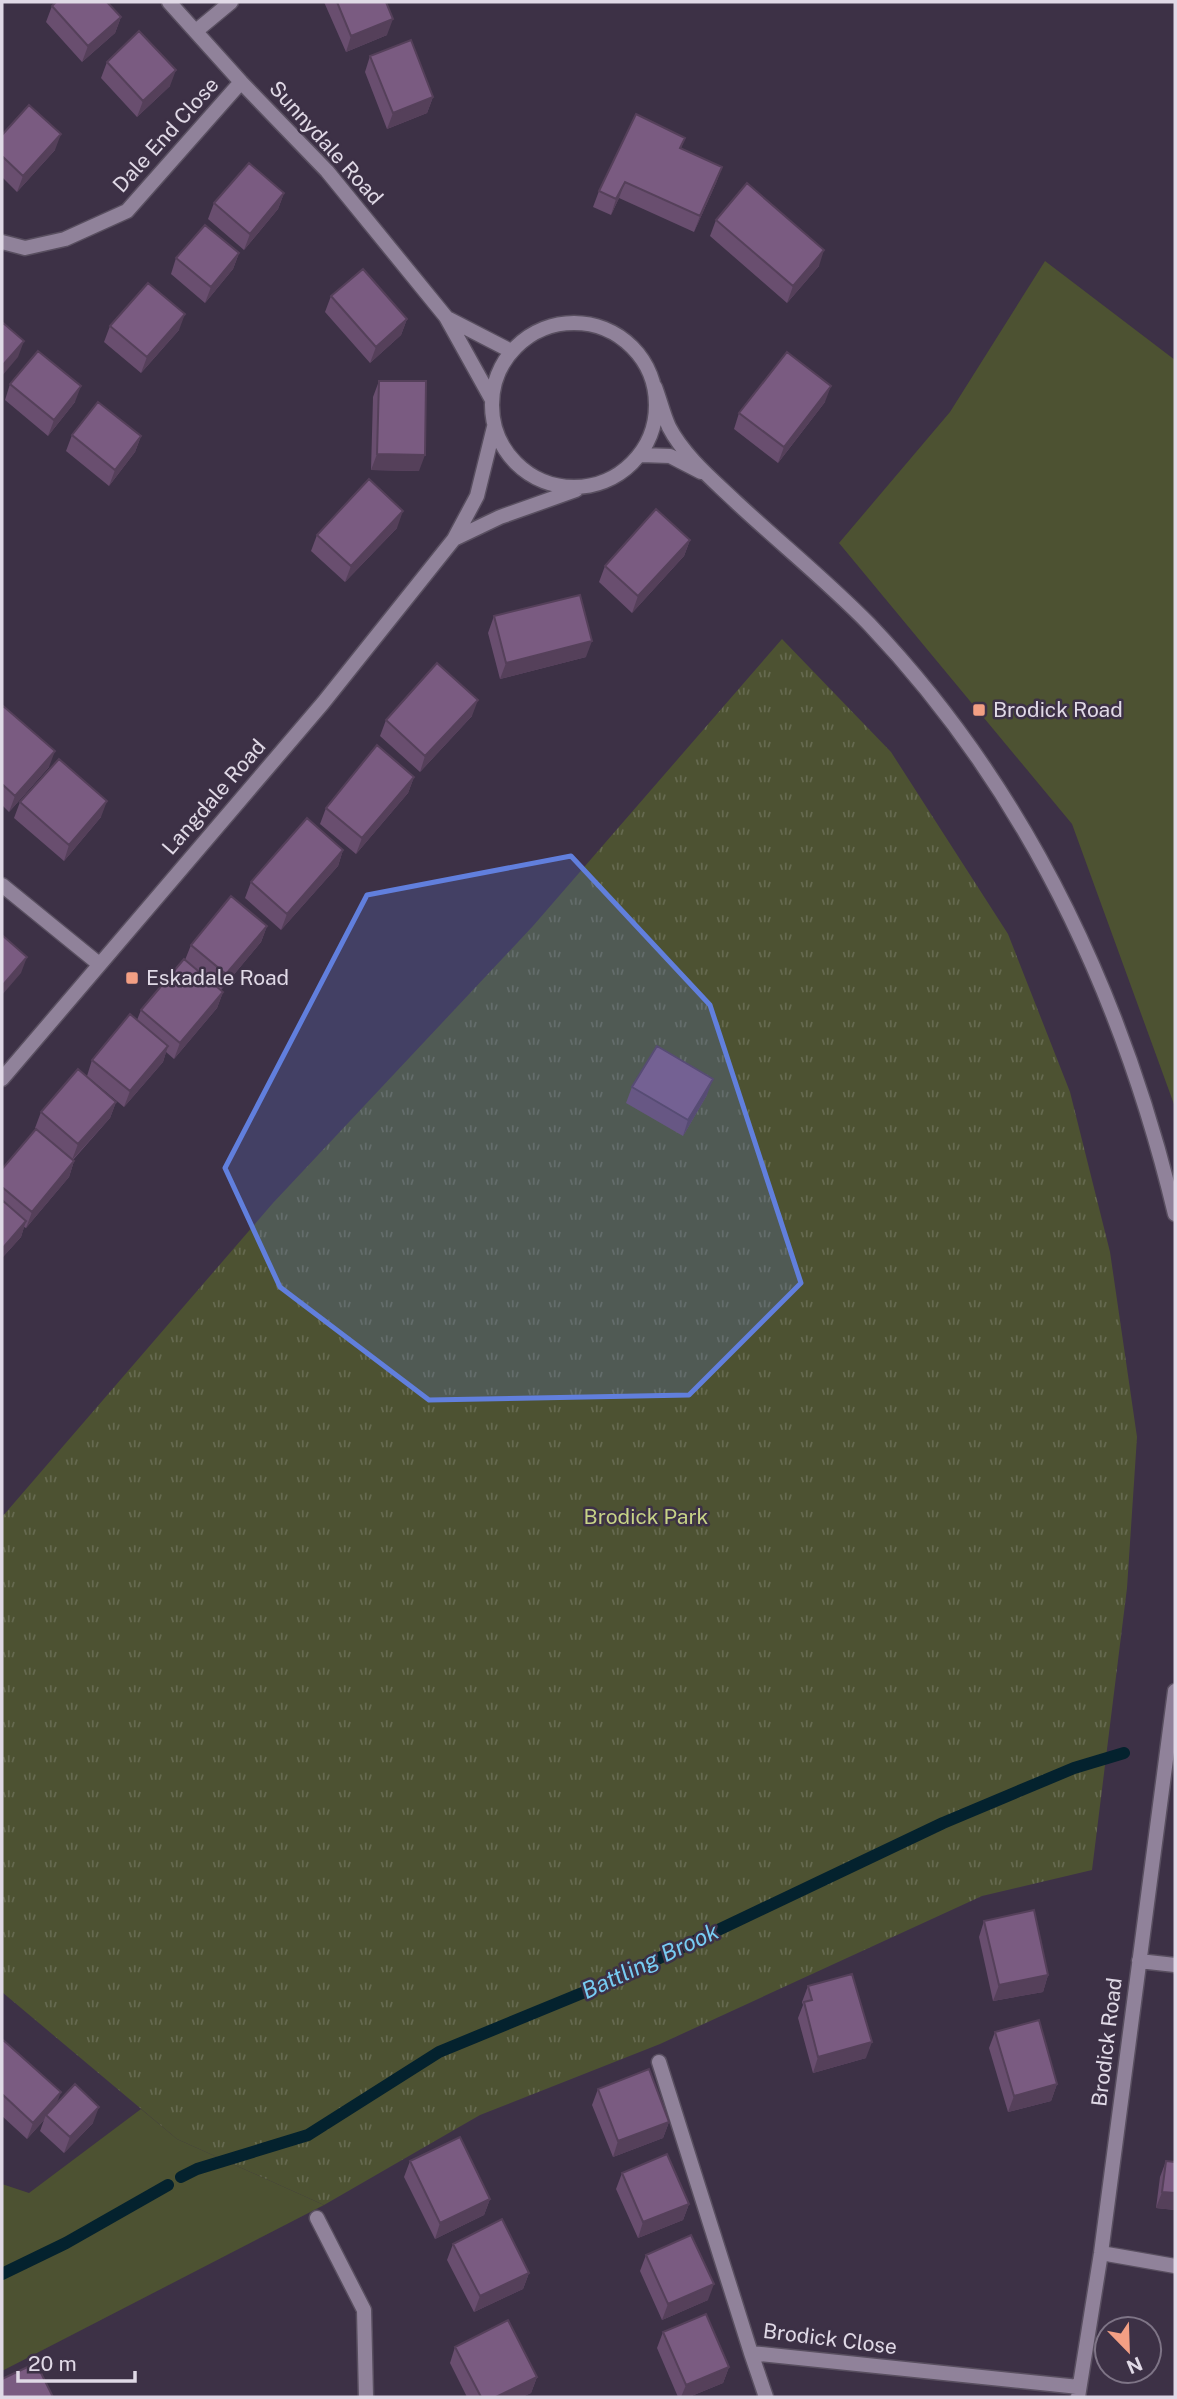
<svg xmlns="http://www.w3.org/2000/svg" width="1177" height="2399" font-family="'Public Sans',sans-serif">
<defs>
<pattern id="park-tufts" width="24" height="20" patternUnits="userSpaceOnUse" patternTransform="scale(1.75)"><rect width="24" height="20" fill="#4d5232"/><path d="M3 7l-1-3M5 7V3M7 7l1-3M15 17l-1-3M17 17v-4M19 17l1-3" fill="none" stroke="#666a50"/></pattern>
</defs>
<rect width="100%" height="100%" fill="#3d3146"/>
<path fill="#4d5232" d="M1045,261L1175,360V1107L1072,824L839,543L950,412Z
M141,2109L177,2139L324,2205L2,2371V2184L29,2193Z"/>
<path fill="url(#park-tufts)" d="M782,639L891,752L1008,934L1070,1092L1110,1252L1137,1437L1127,1588L1092,1870L982,1896L660,2044L480,2115L324,2205L177,2139L2,1992V1517L273,1203L533,926Z"/>
<g fill="none" stroke-linecap="round" stroke-linejoin="round">
<path stroke="#04222e" stroke-width="12" d="M181,2177L197,2169L308,2135L439,2052L609,1982L943,1823L1074,1768L1124,1753
M2,2274L66,2243L168,2185"/>
<defs>
<path id="minor" d="M169,2L241,82L327,171L446,317L491,398
M196,31L231,2
M2,242L25,248L65,239L127,211L241,82
M447,318L511,351
M492 405a82 82 0 1 1 164 0a82 82 0 1 1-164 0Z
M655,387C660,400 663,414 669,427C684,456 713,480 736,502C780,543 827,581 869,624C1026,789 1122,994 1175,1214
M641,455L670,456L701,472
M454,539L500,517L576,490
M2,885L99,964
M2,1079L323,703L454,539L477,496L494,427
M1139,1961L1175,1965
M659,2062L751,2353L1079,2387
M317,2218L364,2310L366,2397
M1101,2253L1175,2266
M751,2353L766,2397
M1078,2397L1101,2253L1175,1691"/>
</defs>
<use href="#minor" stroke="#594f60" stroke-width="17"/>
<use href="#minor" stroke="#90829a" stroke-width="14"/>
</g>
<path fill="#694e6f" d="M324,2H386L387,35L346,52Z
M52,6L121,17L115,33L82,62L46,22Z
M370,56L433,97L427,113L387,129L365,72Z
M107,62L170,86L137,117L101,78Z
M2,135L55,150L17,192L2,177Z
M685,138L681,148L722,167L716,183L694,232L619,198L611,215L593,207L599,191Z
M284,193L278,209L244,250L208,219L214,203Z
M716,220L819,266L787,303L710,236Z
M239,253L233,269L205,303L171,274L176,258Z
M331,296L407,319L401,335L370,363L325,312Z
M110,326L179,330L141,373L104,342Z
M379,381L419,471L371,470L373,397Z
M10,384L75,402L48,436L5,400Z
M825,402L778,463L734,429L739,413Z
M72,435L141,436L135,452L109,486L66,451Z
M397,528L345,582L311,551L317,535Z
M690,540L684,556L632,613L599,582L605,566Z
M494,616L586,657L500,679L488,633Z
M2,705L49,767L9,812L2,805Z
M472,716L420,772L380,736L386,720Z
M414,777L408,793L356,854L320,824L326,808Z
M20,802L101,817L64,861L14,818Z
M343,850L338,866L281,930L245,898L251,882Z
M267,926L261,942L221,990L223,992L217,1008L174,1059L166,1052L163,1062L124,1107L87,1076L92,1060L137,1020L141,1010L185,960L191,945Z
M632,1087L707,1095L683,1136L626,1103Z
M116,1102L110,1118L73,1160L74,1161L69,1177L26,1228L24,1227L21,1237L2,1258V1169L60,1150L35,1128L41,1112Z
M984,1921L1048,1975L1043,1992L993,2001L979,1937Z
M808,1986L866,2058L813,2073L798,2018L803,2005L802,2002Z
M995,2032L1057,2084L1051,2101L1008,2112L989,2048Z
M2,2039L57,2103L93,2123L64,2153L40,2131L44,2120L27,2139L2,2116Z
M598,2089L669,2122L663,2138L613,2157L592,2105Z
M410,2161L490,2199L484,2215L435,2239L404,2177Z
M1166,2161L1175,2162V2210L1156,2208L1160,2177Z
M622,2173L689,2204L683,2220L638,2238L616,2189Z
M453,2244L529,2273L523,2289L474,2312L447,2260Z
M646,2255L708,2300L662,2320L640,2271Z
M663,2332L729,2367L723,2383L689,2397H678L657,2348Z
M455,2347L537,2377L531,2393L522,2397H467L450,2363Z"/>
<path fill="#55405a" d="M121,17L115,33L82,62L88,46Z
M393,19L387,35L346,52L351,36Z
M176,70L170,86L137,117L143,101Z
M433,97L427,113L387,129L393,113Z
M61,134L55,150L17,192L23,176Z
M722,167L716,183L694,232L700,216Z
M625,182L619,198L611,215L616,199Z
M284,193L278,209L244,250L250,234Z
M824,250L819,266L787,303L793,286Z
M239,253L233,269L205,303L211,287Z
M185,314L179,330L141,373L147,357Z
M407,319L401,335L370,363L376,347Z
M24,341L18,357L2,376V366Z
M81,386L75,402L48,436L54,420Z
M831,386L825,402L778,463L784,447Z
M141,436L135,452L109,486L115,470Z
M377,454L425,455L419,471L371,470Z
M403,511L397,528L345,582L351,566Z
M690,540L684,556L632,613L638,596Z
M592,641L586,657L500,679L506,663Z
M478,700L472,716L420,772L425,756Z
M55,751L49,767L9,812L15,796Z
M414,777L408,793L356,854L362,838Z
M107,801L101,817L64,861L69,845Z
M343,850L338,866L281,930L287,914Z
M267,926L261,942L221,990L226,974Z
M27,957L21,973L2,995V986Z
M223,992L217,1008L174,1059L180,1043Z
M168,1046L163,1062L124,1107L130,1091Z
M713,1079L707,1095L683,1136L688,1120Z
M116,1102L110,1118L72,1160L78,1144Z
M74,1161L69,1177L26,1228L32,1212Z
M26,1221L21,1237L2,1258V1249Z
M1048,1975L1043,1992L993,2001L999,1985Z
M872,2042L866,2058L813,2073L818,2057Z
M1057,2084L1051,2101L1008,2112L1014,2096Z
M61,2092L55,2108L46,2115L44,2120L27,2139L33,2123Z
M99,2107L93,2123L64,2153L70,2137Z
M669,2122L663,2138L613,2157L618,2141Z
M1162,2192L1175,2193V2210L1156,2208Z
M490,2199L484,2215L435,2239L440,2223Z
M689,2204L683,2220L638,2238L643,2222Z
M529,2273L523,2289L474,2312L480,2296Z
M714,2284L708,2300L662,2320L668,2304Z
M729,2367L723,2383L689,2397H681L686,2385Z
M537,2377L531,2393L522,2397H496Z"/>
<path fill="#7a5b81" stroke="#55405a" stroke-width="2" d="M56,2H107L121,17L88,46L52,6Z
M337,2H386L393,19L351,36Z
M139,31L176,70L143,101L107,62Z
M411,40L433,97L393,113L370,56Z
M29,105L61,134L23,176L2,156V135Z
M636,114L685,138L680,148L722,167L700,216L625,182L616,199L599,191Z
M249,163L284,193L250,234L214,203Z
M747,183L824,250L793,286L716,220Z
M205,225L239,253L211,287L176,258Z
M363,269L407,319L376,347L331,296Z
M148,283L185,314L147,357L110,326Z
M2,322L24,341L2,366Z
M38,351L81,386L54,420L10,384Z
M787,352L831,386L784,447L739,413Z
M379,381H426L425,455L377,454Z
M98,402L141,436L115,470L72,435Z
M369,479L403,511L351,566L317,535Z
M656,509L690,540L638,596L605,566Z
M580,595L592,641L506,663L494,616Z
M437,663L478,700L425,756L386,720Z
M2,705L55,751L15,796L2,784Z
M377,745L414,777L362,838L326,808Z
M59,759L107,801L69,845L20,802Z
M307,818L343,850L287,914L251,882Z
M231,896L267,926L226,974L191,945Z
M2,935L27,957L2,986Z
M184,959L223,992L180,1043L141,1010Z
M130,1014L168,1046L130,1091L92,1060Z
M657,1046L713,1079L688,1120L632,1087Z
M78,1069L116,1102L78,1144L41,1112Z
M36,1129L74,1161L32,1212L2,1187V1169Z
M2,1200L26,1221L2,1249Z
M1034,1910L1048,1975L999,1985L984,1921Z
M852,1974L872,2042L818,2057L804,2002L812,2000L808,1986Z
M1039,2020L1057,2084L1014,2096L995,2032Z
M2,2039L61,2092L33,2123L2,2094Z
M649,2069L669,2122L618,2141L598,2089Z
M75,2084L99,2107L70,2137L46,2115Z
M460,2137L490,2199L440,2223L410,2161Z
M667,2154L689,2204L643,2222L622,2173Z
M1166,2161L1175,2162V2193L1162,2192Z
M502,2219L529,2273L480,2296L453,2244Z
M691,2235L714,2284L668,2304L646,2255Z
M706,2314L729,2367L686,2385L663,2332Z
M508,2320L537,2377L496,2397H481L455,2347Z
M36,2363L53,2397H2V2379Z"/>
<path fill="#617fdd" fill-opacity="0.2" stroke="#617fdd" stroke-width="5" stroke-linejoin="round" d="M571,856L710,1005L801,1283L689,1395L429,1400L280,1287L225,1168L367,895Z"/>
<g fill="#f39f84" stroke="#3d3146" stroke-width="2.5">
<rect x="972" y="703" width="14" height="14" rx="3.5"/>
<rect x="125" y="971" width="14" height="14" rx="3.5"/>
</g>
<g text-anchor="middle" stroke-width="5" stroke-linejoin="round" paint-order="stroke">
<g font-size="21" fill="#e0d9e6" stroke="#3d3146">
<text transform="translate(166 135) rotate(-48)" y="7">Dale End Close</text>
<text transform="translate(326 143) rotate(48)" y="7">Sunnydale Road</text>
<text transform="translate(214 797) rotate(-49)" y="7">Langdale Road</text>
<text transform="translate(1107 2042) rotate(-83)" y="7">Brodick Road</text>
<text transform="translate(830 2339) rotate(7)" y="7">Brodick Close</text>
</g>
<g font-size="21" fill="#e0d9e6" stroke="#3d3146" text-anchor="start">
<text x="993" y="717">Brodick Road</text>
<text x="146" y="985">Eskadale Road</text>
</g>
<g font-size="21" fill="#c7d387" stroke="#3d3146">
<text x="646" y="1524">Brodick Park</text>
</g>
<g font-size="23" font-style="italic" fill="#77ccf3" stroke="#3d3146">
<text transform="translate(650 1961) rotate(-25)" y="8">Battling Brook</text>
</g>
</g>
<rect width="1177" height="2399" fill="none" stroke="#e0d9e6" stroke-width="7"/>
<g transform="translate(1128 2350) rotate(157)"><circle r="33" fill="#3d3146" stroke="#7e7486" stroke-width="2"/>
<path d="M0-5L12 26L0 18L-12 26Z" fill="#f39f84"/>
<text y="-10" font-size="19" font-weight="bold" text-anchor="middle" fill="#e0d9e6">N</text>
</g>
<path d="M18 2371v10h117v-10" fill="none" stroke="#e0d9e6" stroke-width="3.5"/>
<text x="28" y="2371" font-size="21" fill="#e0d9e6" stroke="#3d3146" stroke-width="5" paint-order="stroke">20 m</text>
</svg>
